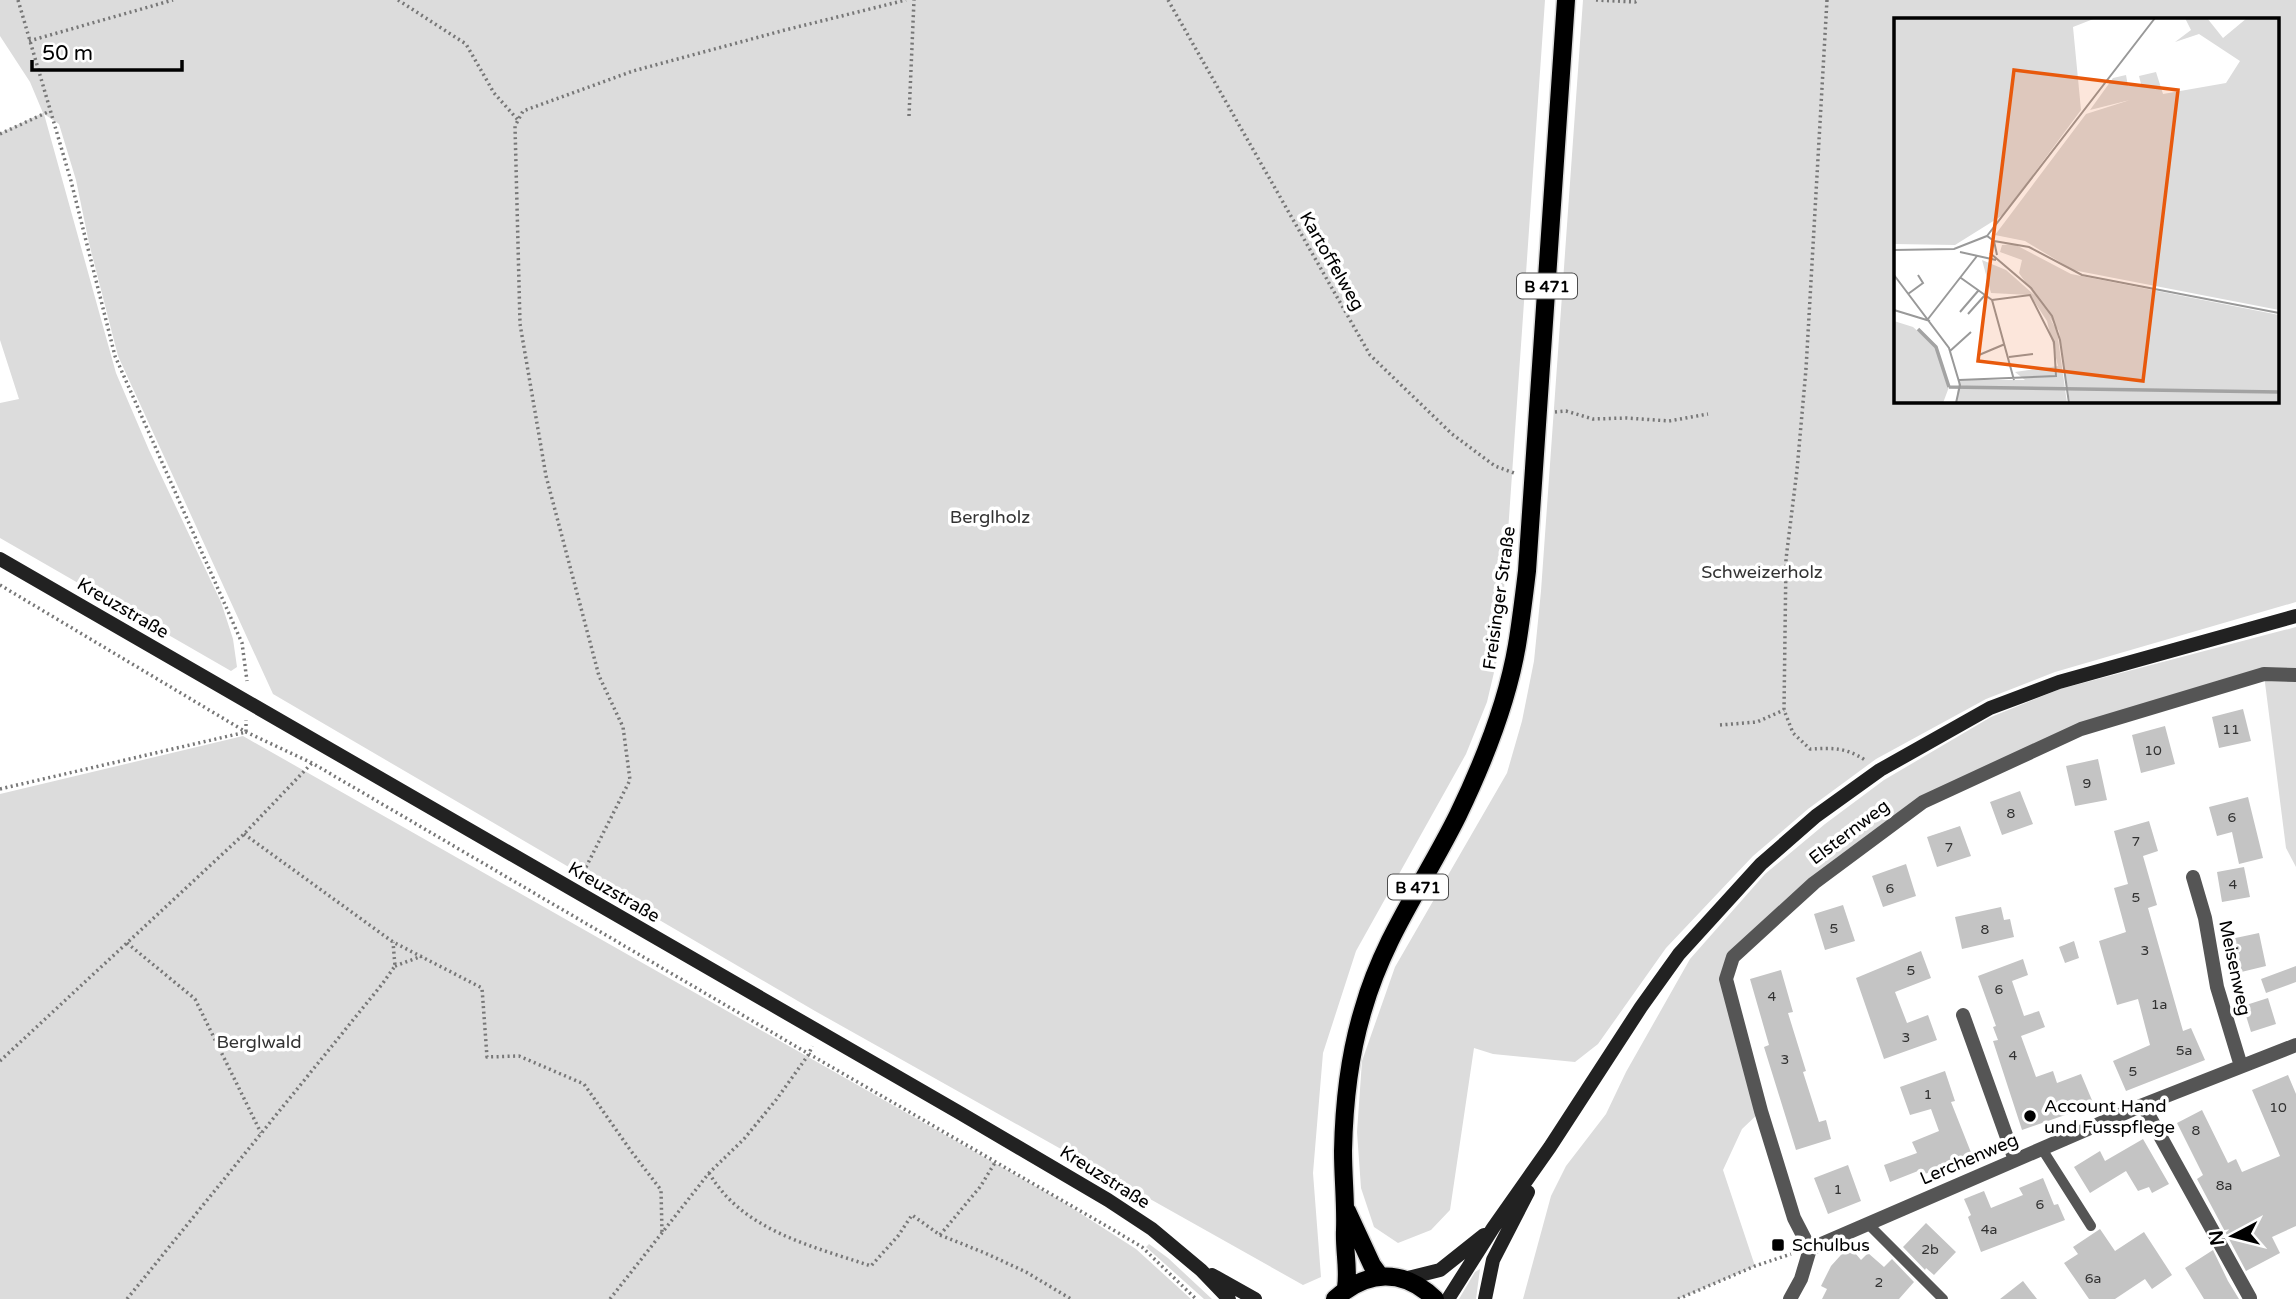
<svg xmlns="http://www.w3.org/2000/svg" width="2296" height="1299" font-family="'Varela Round',sans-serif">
<rect width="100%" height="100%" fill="#fff"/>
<path fill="#dcdcdc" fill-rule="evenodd" d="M0,0H1545L1500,647L1487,702L1466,754L1356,951L1323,1053L1313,1173L1321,1277L1303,1285L815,1011L273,694L118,356L89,243L76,180L59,124L44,114L116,373L149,450L221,602L233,639L237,667L231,671L0,538V403L19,399L0,340V133L43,113L30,82L0,36Z
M1583,0H2296V602L2055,672L1986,699L1876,759L1808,809L1753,856L1666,948L1598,1044L1575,1062L1493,1054L1474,1048L1450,1210L1431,1230L1398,1243L1374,1227L1361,1188L1357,1132L1362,1061L1395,967L1507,773L1522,721L1534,661L1541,591ZM1895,19H2277V401H1895Z
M2296,627V867L2286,848L2264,675L2081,729L1923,802L1733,957L1726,980L1761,1111L1742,1129L1723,1170L1755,1266L1678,1299H1523L1551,1196L1566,1166L1606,1114L1626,1072L1690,959L1765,874L1825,824L1884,780L1991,717L2060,689Z
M243,736L1058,1199L1136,1249L1191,1299H0V794Z
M1149,1244L1168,1258L1212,1299H1204L1146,1247Z
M1480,1269L1476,1299H1459L1475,1272Z"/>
<path fill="#c4c4c4" d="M2243,709L2251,741L2219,748L2212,717Z
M2165,726L2175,764L2141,773L2132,735Z
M2098,759L2107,800L2075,806L2066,766Z
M2020,791L2033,824L2002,835L1990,802Z
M2248,797L2263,858L2239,864L2232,832L2217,836L2209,807Z
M2149,821L2158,851L2143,856L2157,905L2148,908L2183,1031L2191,1028L2205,1060L2126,1091L2113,1061L2150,1045L2138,999L2117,1005L2099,941L2126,932L2114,888L2128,884L2114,831Z
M1960,826L1971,856L1937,867L1927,837Z
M1906,864L1916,896L1883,907L1872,876Z
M2244,867L2250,897L2222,902L2217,872Z
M1843,905L1855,941L1825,950L1814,914Z
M2001,907L2004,920L2010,919L2014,937L1962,949L1955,917Z
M2259,933L2266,966L2233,974L2226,940Z
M2074,941L2079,958L2065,963L2059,947Z
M1921,951L1931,978L1895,992L1907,1023L1928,1015L1937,1040L1884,1059L1856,978Z
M2023,959L2028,975L2012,981L2024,1016L2039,1011L2045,1027L2021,1036L2036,1077L2053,1071L2057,1083L2081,1074L2094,1105L2022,1130L1993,1041L1998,1040L1993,1027L1996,1026L1978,976Z
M2296,966V982L2266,993L2261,979Z
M1781,970L1793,1012L1788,1013L1806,1071L1803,1072L1819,1122L1826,1120L1831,1139L1796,1150L1764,1047L1769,1045L1750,979Z
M2268,998L2276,1024L2251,1032L2243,1006Z
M1945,1071L1955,1101L1951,1102L1972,1155L1925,1174L1923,1169L1890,1182L1884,1165L1917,1153L1912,1142L1939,1131L1931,1109L1910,1115L1900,1087Z
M2288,1075L2296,1094V1226L2272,1237L2280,1253L2246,1271L2197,1179L2203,1175L2177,1123L2202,1110L2228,1163L2236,1159L2242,1172L2280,1156L2252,1090Z
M2143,1139L2169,1184L2152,1193L2149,1187L2138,1191L2126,1171L2090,1193L2074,1167L2100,1151L2105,1161Z
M1848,1165L1861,1201L1828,1214L1814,1178Z
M2043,1178L2054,1205L2058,1204L2065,1220L1981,1252L1968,1217L1971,1215L1964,1199L1984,1191L1991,1208L2023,1195L2019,1188Z
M1926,1223L1956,1252L1934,1275L1926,1268L1925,1270L1903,1247Z
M2100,1229L2115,1251L2144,1232L2172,1275L2152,1289L2145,1279L2115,1299H2089L2064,1263L2078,1254L2073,1247Z
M1849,1246L1861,1260L1868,1253L1884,1267L1892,1259L1914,1282L1899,1299H1822L1827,1289L1821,1286L1831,1266Z
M2213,1250L2228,1281L2239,1299H2204L2185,1268Z
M2023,1281L2037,1299H2000Z"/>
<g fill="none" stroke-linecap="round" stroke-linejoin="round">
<defs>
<path id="primary" d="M1347,1211L1372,1265L1380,1276
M1346,1288C1349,1269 1344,1250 1345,1230C1346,1204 1343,1178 1343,1151C1344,1103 1349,1056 1363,1010C1384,936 1425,882 1458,815C1484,761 1507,704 1517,645C1521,621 1524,596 1527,571L1566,0
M1335,1299C1367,1270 1403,1268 1435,1299"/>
</defs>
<use href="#primary" stroke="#dbdbdb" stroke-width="21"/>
<path stroke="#777" stroke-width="3.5" stroke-dasharray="2 3.5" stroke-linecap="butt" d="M18,0L71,181L115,356L242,643L247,681
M398,0L466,44L494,93L518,120
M1168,0L1370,355L1452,434L1495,466L1514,473
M1596,0L1635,2L1639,0
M1827,0L1806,369L1797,470L1786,559L1784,710L1793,733L1810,749C1833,748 1845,747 1865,760
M29,41L173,0
M909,116L914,0
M0,134L50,111
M1555,412L1566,411L1593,419L1627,418L1669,421L1708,414
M0,585L246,732L312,763L809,1054L1110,1228L1142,1247L1196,1299
M1720,725L1757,722L1784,710
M0,789L246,732V720
M244,834L393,942L482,988L487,1057L519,1056L584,1084L631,1151L661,1190L662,1232
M581,877L630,780L623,727L599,676L546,476L520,324L515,126L523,111L633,71L785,30L906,0
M127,943L195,999L261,1133
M395,966L422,956
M0,1061L244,834L312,763
M709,1173C743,1231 812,1246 871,1266L898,1236L912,1215L940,1235L985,1253L1026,1272L1071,1299
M940,1235L980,1187L996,1161
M127,1299L383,983L395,966L393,942
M610,1299L709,1173L744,1139L776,1100L809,1054L812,1046
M1678,1299L1755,1266L1791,1254"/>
<path stroke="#555" stroke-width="10" d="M2042,1149L2091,1226
M1867,1223L1943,1299"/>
<path stroke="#555" stroke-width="14" d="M2193,877L2205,918L2217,987L2241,1066
M1963,1015L2015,1160
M2143,1105L2250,1298
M1810,1249L1794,1218L1761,1111L1726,979L1733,957L1814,883L1923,802L2081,729L2264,674L2296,675
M1810,1249L2143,1105L2296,1045
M1790,1299L1801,1279L1810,1249"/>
<path stroke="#222" stroke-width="14" d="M0,559L960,1113L1108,1200L1152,1229L1201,1270L1229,1299
M1212,1275L1255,1299
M1404,1279L1440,1270L1484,1235
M1448,1299L1493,1228L1550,1147L1641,1007L1679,954L1761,864L1816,816L1880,770L1990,708L2059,682L2296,616
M1485,1299L1493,1260L1528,1192"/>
<use href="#primary" stroke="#000" stroke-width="18"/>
</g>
<g fill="#000" stroke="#fff" stroke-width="2.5">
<circle cx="2030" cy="1116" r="7"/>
<rect x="1771" y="1238" width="14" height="14" rx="3.5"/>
</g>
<g text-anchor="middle" stroke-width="7" stroke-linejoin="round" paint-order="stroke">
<g font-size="14" fill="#313131">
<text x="2231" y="734">11</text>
<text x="2153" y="755">10</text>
<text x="2087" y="788">9</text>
<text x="2011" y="818">8</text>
<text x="2232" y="822">6</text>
<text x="2136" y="846">7</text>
<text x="1949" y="852">7</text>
<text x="2233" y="889">4</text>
<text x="1890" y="893">6</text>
<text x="2136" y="902">5</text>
<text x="1834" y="933">5</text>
<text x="1985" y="934">8</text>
<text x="2145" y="955">3</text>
<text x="1911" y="975">5</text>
<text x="1999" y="994">6</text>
<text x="1772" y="1001">4</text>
<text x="2159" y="1009">1a</text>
<text x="1906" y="1042">3</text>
<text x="2184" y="1055">5a</text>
<text x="2013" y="1060">4</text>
<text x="1785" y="1064">3</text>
<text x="2133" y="1076">5</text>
<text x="1928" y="1099">1</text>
<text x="2278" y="1112">10</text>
<text x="2196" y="1135">8</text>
<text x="2224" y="1190">8a</text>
<text x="1838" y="1194">1</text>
<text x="2040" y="1209">6</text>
<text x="1989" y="1234">4a</text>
<text x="1930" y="1254">2b</text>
<text x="2093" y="1283">6a</text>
<text x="1879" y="1287">2</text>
</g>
<g fill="#fff" stroke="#4c4c4c" stroke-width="2">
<rect x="1517" y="273.5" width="60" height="25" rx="5"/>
<rect x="1388" y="874.5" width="60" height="25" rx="5"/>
</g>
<g font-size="16" font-weight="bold" fill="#000">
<text x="1547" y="292">B 471</text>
<text x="1418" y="893">B 471</text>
</g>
<g font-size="18" fill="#000" stroke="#fff">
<text transform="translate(1332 261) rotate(60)" y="6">Kartoffelweg</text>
<text transform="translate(1499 598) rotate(-82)" y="6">Freisinger Straße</text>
<text transform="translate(123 608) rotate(30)" y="6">Kreuzstraße</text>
<text transform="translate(1849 832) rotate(-37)" y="6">Elsternweg</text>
<text transform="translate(614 892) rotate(30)" y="6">Kreuzstraße</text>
<text transform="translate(2235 968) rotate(78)" y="6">Meisenweg</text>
<text transform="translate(1969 1159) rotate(-23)" y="6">Lerchenweg</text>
<text transform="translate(1105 1177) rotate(32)" y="6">Kreuzstraße</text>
</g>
<g font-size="18" fill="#333" stroke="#fff">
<text x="990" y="523">Berglholz</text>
<text x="1762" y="578">Schweizerholz</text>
<text x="259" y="1048">Berglwald</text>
</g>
<g font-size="18" fill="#000" stroke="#fff" text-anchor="start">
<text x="2044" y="1112">Account Hand<tspan x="2044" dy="21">und Fusspflege</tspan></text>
<text x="1792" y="1251">Schulbus</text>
</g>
</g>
<g transform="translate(1894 18)">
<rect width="385" height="385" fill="#fff"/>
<path d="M0,0H202L179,9L187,92L109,197L61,227L0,226ZM291,0H313L329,20L353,0H385V292L179,252L131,223L101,217L192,96L236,82L196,92L219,60L232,57L234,68L247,66L245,58L262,54L269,76L332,65L346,43L305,16L281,24L297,12ZM120,226L177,256L385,297V385H176L165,313L125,255L128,242L106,234L108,227ZM88,242L112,252L146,282L163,313L173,385H62L65,362H131L121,354L164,348L153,303L136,277L97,275ZM0,303L19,309L42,329L55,369L49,385H0Z" fill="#dcdcdc"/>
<path fill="none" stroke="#a3a3a3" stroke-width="3.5" d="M24,311L42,329L55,369M55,369L385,374"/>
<path fill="none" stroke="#999" stroke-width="2" d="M93,218L261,0M100,223L135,229L188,257L385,295M0,232L60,231L93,218L100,223L103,237M66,234L102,242M96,235L137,270L158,298L166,322L175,385M0,257L55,330L66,367L62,385M67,260L98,282M14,276L29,265L24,257M98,282L120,362M0,292L36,303M66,294L84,273M74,296L91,277M34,301L83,238M56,333L77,314M85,337L111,326M115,339L139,336M65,362L162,358L160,324L136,277L98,282"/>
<path fill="#e8590c" fill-opacity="0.15" stroke="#e8590c" stroke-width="3.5" d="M120,52L284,72L249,363L84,343Z"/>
<rect width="385" height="385" fill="none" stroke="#000" stroke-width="3.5"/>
</g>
<g transform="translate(2233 1236) rotate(263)" stroke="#ffffff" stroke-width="5" paint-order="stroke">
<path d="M0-5L12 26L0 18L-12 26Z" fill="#000000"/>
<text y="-10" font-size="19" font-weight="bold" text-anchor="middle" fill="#000000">N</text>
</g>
<path d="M32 60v10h150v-10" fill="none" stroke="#000000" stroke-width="3.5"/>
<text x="42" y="60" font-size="21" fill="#000000" stroke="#ffffff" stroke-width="5" paint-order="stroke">50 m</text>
</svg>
